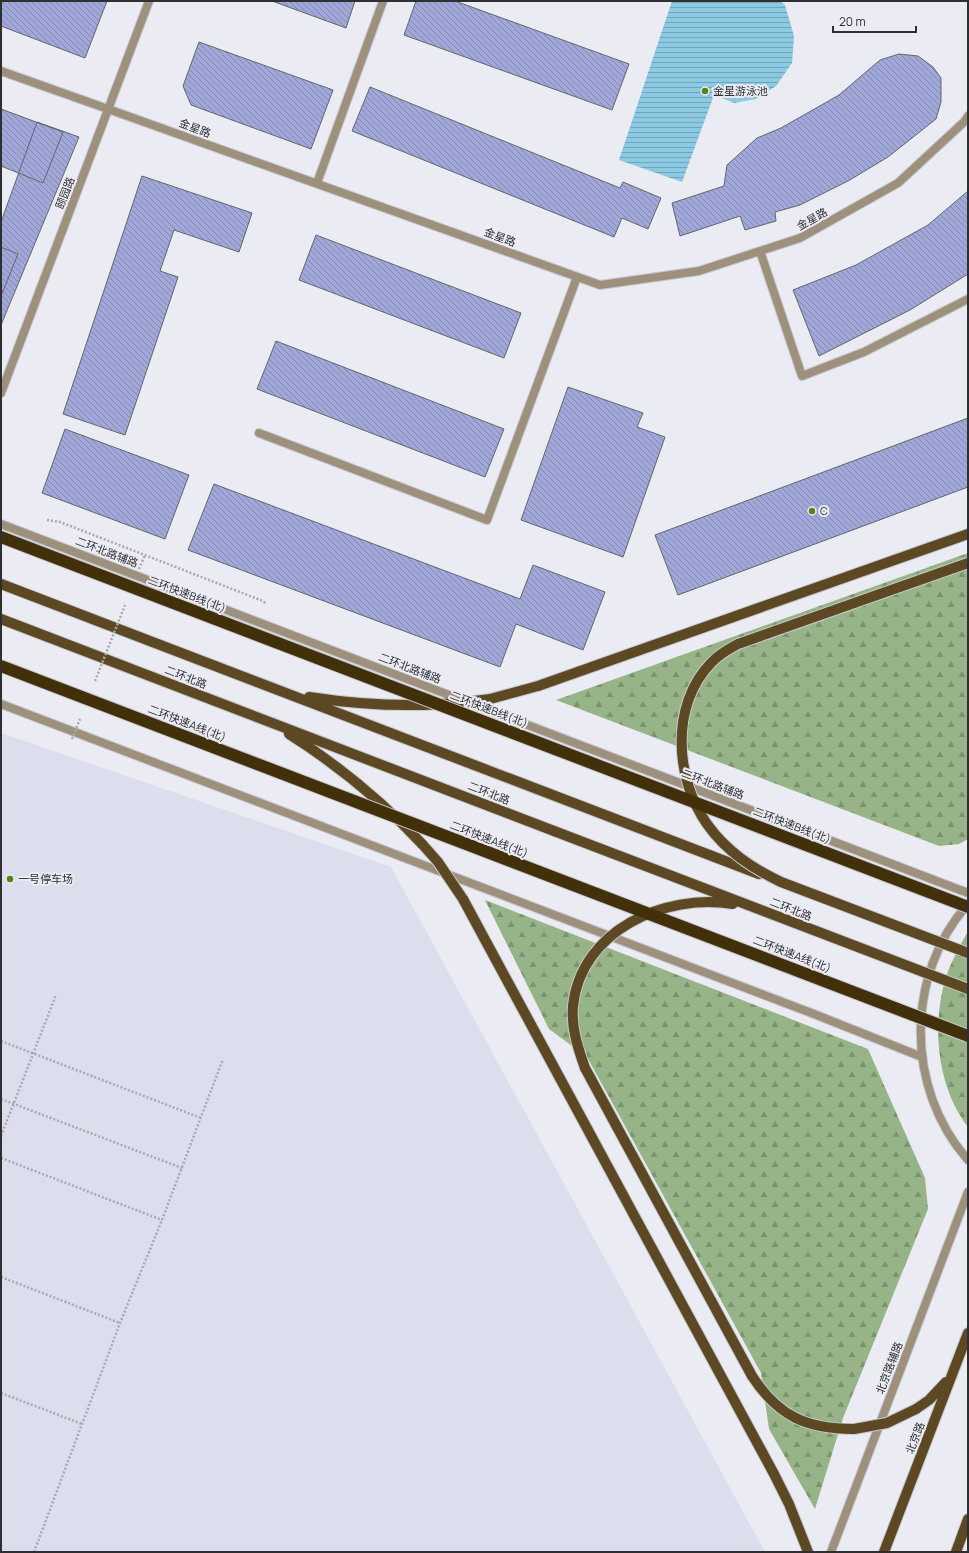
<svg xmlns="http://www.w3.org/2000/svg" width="969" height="1553" font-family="Manrope,'Noto Sans SC',sans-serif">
<defs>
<pattern id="forest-firs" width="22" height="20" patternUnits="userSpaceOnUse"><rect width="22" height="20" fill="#96b487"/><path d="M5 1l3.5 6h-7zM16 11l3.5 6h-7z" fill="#7b936f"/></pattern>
<pattern id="water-rules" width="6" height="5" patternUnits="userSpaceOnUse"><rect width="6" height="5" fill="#8cc9e2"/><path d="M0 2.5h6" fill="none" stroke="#73a4b8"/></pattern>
<pattern id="building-back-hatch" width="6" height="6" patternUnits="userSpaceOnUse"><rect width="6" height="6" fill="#a0a8d9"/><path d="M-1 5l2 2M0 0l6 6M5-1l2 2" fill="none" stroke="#8389b1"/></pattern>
</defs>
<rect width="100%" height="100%" fill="#eaebf3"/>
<path fill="#dcdeed" d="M1,733L391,867L765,1552H1Z"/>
<path fill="url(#forest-firs)" d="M968,553V839L959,844L939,846L556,700Z
M485,900L868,1049L925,1178L928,1209L843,1418L815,1509L769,1429L761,1373L587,1057L549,1029Z
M968,931V1127C938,1088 932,1031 944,984C949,965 959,948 968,931Z"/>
<path fill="url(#water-rules)" d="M672,1H780L785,5L794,36L792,63L776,86L756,99L734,103L714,95L682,182L619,160Z"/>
<path fill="url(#building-back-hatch)" stroke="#64656b" d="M1,1H107L85,58L1,26Z
M272,1H355L346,28Z
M416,1H455L629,64L612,110L404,35Z
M199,42L333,90L311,149L191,105L183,86Z
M899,54L918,56L933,67L941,78V102L936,119L888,157L848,181L800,205L775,212L776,221L745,230L740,216L680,236L672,203L724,186L727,165L757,138L781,128L839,95L880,60Z
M370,87L620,188L623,182L661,198L648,229L622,218L614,237L352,131Z
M1,109L63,132L43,183L1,166Z
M37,122L79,137L1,325V222Z
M142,176L252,213L239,252L174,230L160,271L178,277L125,435L63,414Z
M968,191V274L910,310L819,356L793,290L856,265L928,225Z
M316,235L521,313L504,358L299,280Z
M1,247L18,254L1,296Z
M276,341L504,429L485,477L257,389Z
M568,387L643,413L637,427L665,437L623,557L521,520Z
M968,418V487L678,595L655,535Z
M65,429L189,475L165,539L42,493Z
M214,484L520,599L533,565L605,592L583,650L516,624L500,667L188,550Z"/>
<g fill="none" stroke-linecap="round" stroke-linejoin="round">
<defs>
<path id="lane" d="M108,109L600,285L699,271L800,238L898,183L964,122L968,116
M317,183L383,1
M760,251L802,376L864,352L968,299"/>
<path id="street" d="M1,71L108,109
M1,393L149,1
M259,433L487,520L577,277
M1,524L968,893
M1,704L814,1014L922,1057
M968,904C905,974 905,1089 968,1160
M831,1552L968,1192"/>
<path id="primary" d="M1,584L759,874
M1,619L554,831
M738,644L968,563
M538,686L968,534
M309,697C361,705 413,708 466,702
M289,734C338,765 383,802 423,845
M463,899L774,1474L789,1504L808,1552
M585,1068L752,1376C778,1416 806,1429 854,1429
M916,1409L929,1400L946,1382
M884,1552L968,1333
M956,1552L968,1519"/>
</defs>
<use href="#lane" stroke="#c8c9d0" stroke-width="10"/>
<use href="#street" stroke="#c8c9d0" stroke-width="10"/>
<use href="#primary" stroke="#c8c9d0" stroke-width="12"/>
<path stroke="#a8a9af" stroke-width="2.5" stroke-dasharray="2 2" stroke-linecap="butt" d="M47,520L60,522L263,601L266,604
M1,1041L201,1118
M1,1099L182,1168
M1,1136L56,995
M1,1158L162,1220
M1,1277L120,1323
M1,1393L82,1424
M34,1552L120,1323L162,1220L223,1059"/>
<use href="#lane" stroke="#9d917d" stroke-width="8"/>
<use href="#street" stroke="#9d917d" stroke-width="8"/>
<use href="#primary" stroke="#5c4822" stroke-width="10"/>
<defs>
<path id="primary-bridge" d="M738,644C729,649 719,654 711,663C670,705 675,779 707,824C726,851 752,868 781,882L968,953
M466,702L490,699L538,686
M554,831L968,989
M423,845L438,862L463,899
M585,1068C578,1048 571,1028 573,1006C581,930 665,893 733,904
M854,1429L887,1423L916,1409"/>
<path id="highway-bridge" d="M1,537L968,907
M1,666L968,1036"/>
</defs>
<use href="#primary-bridge" stroke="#c8c9d0" stroke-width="12" stroke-linecap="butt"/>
<use href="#highway-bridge" stroke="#c8c9d0" stroke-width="14" stroke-linecap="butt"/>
<path stroke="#a8a9af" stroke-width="2.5" stroke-dasharray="2 2" stroke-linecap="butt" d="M139,569L145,555
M95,681L125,605
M72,739L80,719"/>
<use href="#primary-bridge" stroke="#5c4822" stroke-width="10"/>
<use href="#highway-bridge" stroke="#42300b" stroke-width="12"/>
</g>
<g fill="#558414" stroke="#eaebf3" stroke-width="1.5">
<circle cx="705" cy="91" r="4"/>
<circle cx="812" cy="511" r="4"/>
<circle cx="10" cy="879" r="4"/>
</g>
<g text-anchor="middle" stroke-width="4" stroke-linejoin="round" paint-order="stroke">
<g font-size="11" fill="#2f2f32" stroke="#eaebf3" text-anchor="start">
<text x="713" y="95">金星游泳池</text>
<text x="820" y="515">C</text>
<text x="18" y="883">一号停车场</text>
</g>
<g font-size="11" fill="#2f2f32" stroke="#eaebf3">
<text transform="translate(195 128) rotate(20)" y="4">金星路</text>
<text transform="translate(65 193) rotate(-69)" y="4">颐园路</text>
<text transform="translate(812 219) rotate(-29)" y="4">金星路</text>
<text transform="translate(500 237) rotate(20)" y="4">金星路</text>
<text transform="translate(107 552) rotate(21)" y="4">二环北路辅路</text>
<text transform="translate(187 594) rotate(21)" y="4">二环快速B线(北)</text>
<text transform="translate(410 668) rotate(21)" y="4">二环北路辅路</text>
<text transform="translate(186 677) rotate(21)" y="4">二环北路</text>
<text transform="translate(489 709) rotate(21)" y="4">二环快速B线(北)</text>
<text transform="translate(187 723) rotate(21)" y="4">二环快速A线(北)</text>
<text transform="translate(713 784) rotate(21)" y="4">二环北路辅路</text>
<text transform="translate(489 793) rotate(21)" y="4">二环北路</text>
<text transform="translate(792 825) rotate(21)" y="4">二环快速B线(北)</text>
<text transform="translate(489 839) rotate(21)" y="4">二环快速A线(北)</text>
<text transform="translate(791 909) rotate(21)" y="4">二环北路</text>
<text transform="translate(792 954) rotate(21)" y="4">二环快速A线(北)</text>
<text transform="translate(889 1368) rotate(-69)" y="4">北京路辅路</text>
<text transform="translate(915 1438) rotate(-69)" y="4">北京路</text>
</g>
</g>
<rect width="969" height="1553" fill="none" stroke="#2f2f32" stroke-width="4"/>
<path d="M833 26v6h83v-6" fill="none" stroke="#2f2f32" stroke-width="2"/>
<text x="839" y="26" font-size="12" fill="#2f2f32" stroke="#eaebf3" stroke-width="3" paint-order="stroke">20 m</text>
</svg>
